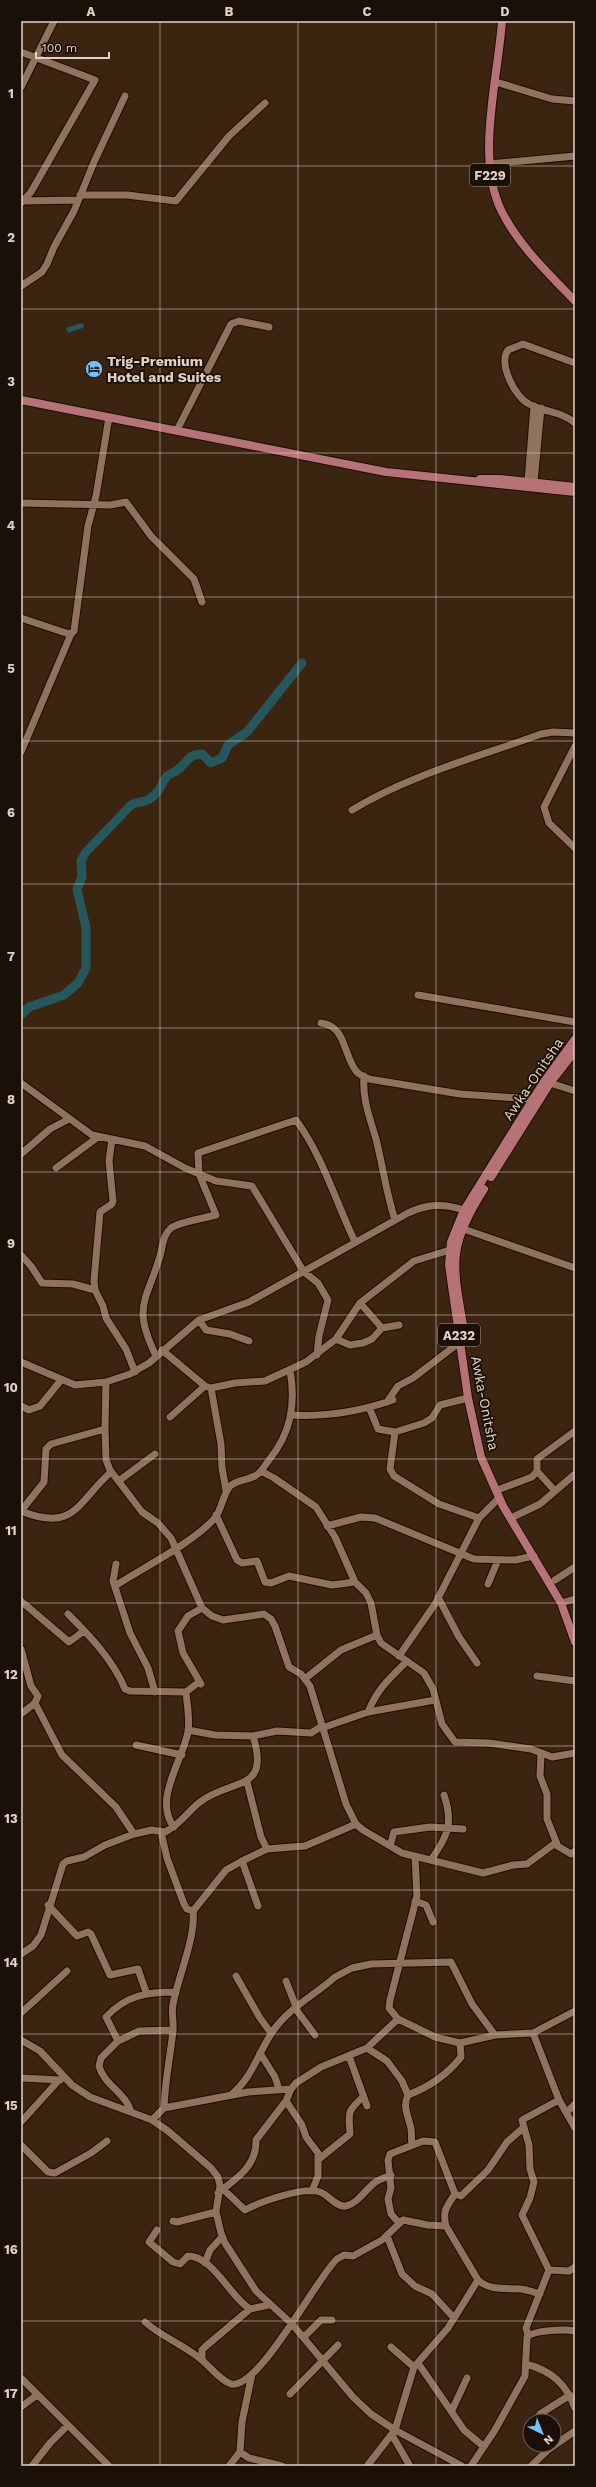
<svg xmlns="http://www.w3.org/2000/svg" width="596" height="2487" font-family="'Work Sans',sans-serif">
<rect width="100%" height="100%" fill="#3b2410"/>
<path fill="#26575c" d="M81,323L84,325L83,328L68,333L66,328Z"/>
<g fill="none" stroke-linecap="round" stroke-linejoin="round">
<path stroke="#26575c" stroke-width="9" d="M21,1015L29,1007L64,995L78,983L86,968V928L77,889L82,877L81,861L86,852L131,805C138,801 145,803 151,798C161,791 162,781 167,776C171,773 176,772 180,768C188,760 190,754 202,754L211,763L222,758L228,745L247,732L302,663"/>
<defs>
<path id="minor" d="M21,52L95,80L31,192L21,203
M496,82L552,99L575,101
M21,87L54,21
M489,164L575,156
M80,195H127L176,201L229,136L265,103
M23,201L78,200
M21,286L42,272L47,264L54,247L74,211L94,162L125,96
M575,363L523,344L508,350C498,364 515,397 529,404C544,412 561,411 575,423
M177,430L231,324L239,321L269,327
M528,481L534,406
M534,482L541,408
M21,503L110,505L126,502L151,536L194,579L202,602
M21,618L66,633L71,634L74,631L88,526L96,496L109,417
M575,746L544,807L549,823L575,848
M21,752L71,634
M352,810C409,775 478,757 541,734L553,732L575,733
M418,995L575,1022
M321,1023C346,1026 343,1054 356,1071C359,1075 365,1077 369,1079L460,1094L533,1099
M364,1076C362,1099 370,1118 376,1139C383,1167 386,1192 395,1220
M21,1083L92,1135L145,1146L185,1168L216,1181L252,1186L304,1272L318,1283L328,1300L319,1336L317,1355
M550,1083L575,1091
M112,1139L109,1161L113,1201L112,1204L100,1212L94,1281L95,1290L103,1306L106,1318L126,1349L135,1372
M21,1154L50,1129L69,1119
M56,1168L98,1137
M458,1227L575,1268
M21,1255L31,1266L42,1283L73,1284L95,1290
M360,1303L382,1328
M199,1320L206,1330L230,1334L249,1341
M336,1339L350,1345L363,1343L372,1339L382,1328L399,1325
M162,1350L205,1386L211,1388L235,1383L265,1381L306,1362L336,1339L360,1303L414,1261L450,1250
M156,1356C132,1306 146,1303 160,1256C163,1246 162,1236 171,1228C179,1222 205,1218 216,1215L199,1174L198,1153L296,1120C322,1155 336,1202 355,1242
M21,1362L75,1385L106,1382L130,1374L149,1363L199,1320L249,1302L408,1213C427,1204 443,1203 464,1210
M106,1382L105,1429L106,1460L110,1470L142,1512L158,1523L171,1538L202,1608L212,1616L223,1620L264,1614L271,1619L275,1626L289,1667L301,1674L310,1686L346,1804L356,1824L363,1830L402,1853L483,1873L513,1865L527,1864L554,1844L571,1854L575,1851
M211,1388L221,1444L222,1468L226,1490
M387,1402L398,1386L413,1378L460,1342
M21,1406L29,1410L40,1406L61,1380
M369,1407L378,1429L395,1432L424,1423L432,1418L440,1405L468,1398
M292,1415C326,1417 361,1411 393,1400
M170,1417L205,1386
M395,1432L390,1469L394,1476L439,1504L479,1518
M261,1471L274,1478L316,1507L335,1537L355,1582L366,1593L371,1603L377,1635L381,1643L424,1673L433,1689L442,1724L455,1742L489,1743L531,1749L552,1757L575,1753
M537,1471L555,1491
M120,1480L155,1454
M500,1489L532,1477L537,1471V1459L541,1456L575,1431
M21,1511L44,1482L46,1449L51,1444L105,1429
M21,1511C75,1533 77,1502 111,1472
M216,1515L237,1560L242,1563L257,1561L265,1582L271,1583L289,1576L332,1585L355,1582
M515,1516L540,1504L575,1474
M327,1526L361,1517L375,1518L474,1559L515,1560L534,1556
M116,1564L113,1581L130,1633L148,1668L155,1692
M555,1580L575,1567
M488,1584L498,1560
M115,1586C144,1567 191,1544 214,1519C222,1510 222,1496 230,1486C237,1480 247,1480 255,1476C261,1473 265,1465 269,1460C291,1433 296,1404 290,1370
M438,1597L459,1637L477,1663
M21,1601L69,1642L84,1631
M561,1603L575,1599
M68,1614C90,1636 113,1660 125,1689L130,1691L186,1692L199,1682
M21,1649L31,1686L38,1696L35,1703L21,1714
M399,1656L435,1604L479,1518L499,1498
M537,1676L575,1681
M306,1678L341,1650L377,1635
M201,1684L183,1653L178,1631L188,1616L202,1608
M35,1703L62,1755L116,1807L134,1834
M368,1712C378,1688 389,1679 407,1661
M322,1728L368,1712L435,1700
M188,1730L215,1735L253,1736L277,1731L311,1733L322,1726
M136,1745L182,1755
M541,1753L540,1776L547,1794V1819L557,1844
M247,1782L261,1837L267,1849
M174,1827C153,1800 182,1762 188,1732C190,1719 187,1704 186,1692
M161,1832L167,1858L184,1904L187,1909L193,1911
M390,1846L394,1832L430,1827L463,1829
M415,1856L417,1896L390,2000L389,2008L398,2019L435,2037L460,2043L495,2035L533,2033L575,2011
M431,1860C447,1837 454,1824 444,1795
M242,1861L258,1906
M415,1901L426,1905L433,1922
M48,1905L77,1936L88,1932L91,1934L110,1975L138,1969L146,1992
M21,1954L33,1946L41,1935L63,1864L67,1861L84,1857L105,1845L134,1834L152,1830L165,1832C180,1825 187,1812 200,1802C231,1778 271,1793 253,1736
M236,1976L260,2018L271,2033
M286,1981L298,2012L315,2035
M21,2013L67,1971
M173,2030L139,2031L118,2041L106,2017C126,1995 148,1992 176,1992
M533,2033L559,2100L575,2128
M21,2040L40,2051L72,2085L90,2097L152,2120L168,2131L211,2168L218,2177L220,2186L216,2212L221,2233L225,2243L256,2291L292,2324L353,2397L371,2414L395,2430L462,2466
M118,2041L101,2058L99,2066C104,2085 126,2093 131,2112
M367,2048L387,2061L402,2081L408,2095C402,2107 409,2117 411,2129C412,2134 411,2140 412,2145
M260,2053L275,2077L279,2089
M349,2056L367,2106
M21,2078L60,2080
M231,2095C255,2075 258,2050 276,2027C291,2007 316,1994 335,1977L352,1968L371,1964L451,1962L472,2004L495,2035
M408,2095C429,2087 447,2075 461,2057L460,2043
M286,2101L302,2125L306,2137L318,2153V2176L312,2191
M164,2108C165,2082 170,2057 173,2031C174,2022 171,2013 173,2004C178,1977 196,1937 193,1911L226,1870L242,1861L267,1849L305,1846L356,1824
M567,2112L575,2104
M152,2120L164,2108L248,2092L291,2089
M21,2122L59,2080
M21,2145L48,2172L55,2173L91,2153L107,2141
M319,2159L350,2134C349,2113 346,2112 363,2097
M223,2189L245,2210C260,2202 304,2186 320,2192C329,2195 337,2208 346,2206C359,2203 366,2188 377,2181C381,2179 386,2177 391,2175
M218,2193C237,2178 257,2166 256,2140L286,2101L291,2089L296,2083L321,2067L367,2048L398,2019
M455,2194C447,2206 442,2211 446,2226L478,2280C490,2291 506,2288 521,2289C527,2290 534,2292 540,2294
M455,2194L461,2196L488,2170L507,2142L523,2128
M173,2221L177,2222L216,2212
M399,2223L391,2214L388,2199L391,2188L388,2160L390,2154L423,2141L435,2142L455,2194
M157,2230L149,2242L173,2262L180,2264L188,2256C213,2256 230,2297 250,2309L269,2305
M387,2236L402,2274L415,2286L432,2294L453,2317
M205,2263L210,2250L222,2237
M549,2270L522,2215L530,2198L534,2182L530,2169L529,2145L522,2120L559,2100
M145,2322C163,2338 185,2345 203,2361C211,2368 221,2381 231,2384C259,2390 317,2277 337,2259L344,2255L353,2256L382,2240L403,2220L428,2225L446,2226
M528,2335L526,2328L549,2270L569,2271L575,2267
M304,2337L321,2320H332
M391,2347L414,2367
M202,2360V2350L206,2346L250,2309
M418,2363L464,2430L483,2446
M526,2364C552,2371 566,2384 575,2408
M21,2378L109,2466
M290,2394L338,2345
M21,2407L37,2395
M452,2410L467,2378
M540,2414L570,2395
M392,2435L410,2466
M240,2452L249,2458L282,2466
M32,2466L50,2443L67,2426
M229,2466L240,2452L242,2422L252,2374
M367,2466L395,2430L414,2367L448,2328L478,2280
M471,2466L495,2430L525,2376L527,2337C534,2330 564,2329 575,2331
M531,2466L549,2449L575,2431"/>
<path id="major" d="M502,21C498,79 475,159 502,212C519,246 549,274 575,301
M21,400L386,472L575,492
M480,479H500L575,487
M575,1039L543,1083L464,1210L451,1242L449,1265L468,1398L481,1457L503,1506L561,1603L575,1642
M491,1177L550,1083L575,1051
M464,1331C453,1265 446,1248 484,1189"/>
</defs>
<use href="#minor" stroke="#220c00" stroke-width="9"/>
<use href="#major" stroke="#220c00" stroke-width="10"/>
<use href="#minor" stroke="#8f735d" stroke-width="7"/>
<use href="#major" stroke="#b57377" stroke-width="8"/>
</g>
<path fill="none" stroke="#e1d2c6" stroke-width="1" stroke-opacity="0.55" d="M160,21V2466M298,21V2466M436,21V2466M21,166H575M21,309H575M21,453H575M21,597H575M21,741H575M21,884H575M21,1028H575M21,1172H575M21,1315H575M21,1459H575M21,1603H575M21,1746H575M21,1890H575M21,2034H575M21,2178H575M21,2321H575"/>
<defs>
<symbol id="hotel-disc" viewBox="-11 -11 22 22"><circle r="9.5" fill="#77c0f7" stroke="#1b1008"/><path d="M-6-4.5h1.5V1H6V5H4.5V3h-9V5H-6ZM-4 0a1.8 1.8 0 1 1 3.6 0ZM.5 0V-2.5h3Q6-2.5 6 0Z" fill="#111"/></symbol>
</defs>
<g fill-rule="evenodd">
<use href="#hotel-disc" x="84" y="359" width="20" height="20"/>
</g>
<g text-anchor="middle" stroke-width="3.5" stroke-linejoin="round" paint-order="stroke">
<g fill="#1b1008" stroke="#a6988d" stroke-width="1">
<rect x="470" y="164" width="40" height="22" rx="3"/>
<rect x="438" y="1324" width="42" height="22" rx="3"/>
</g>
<g font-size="13" font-weight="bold" fill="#e1d2c6">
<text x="490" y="180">F229</text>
<text x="459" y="1340">A232</text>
</g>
<g font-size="14" font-weight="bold" fill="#e1d2c6" stroke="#1b1008" text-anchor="start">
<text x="107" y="366">Trig-Premium<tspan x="107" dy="16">Hotel and Suites</tspan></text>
</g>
<g font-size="14" fill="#e1d2c6" stroke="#1b1008">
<text transform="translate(533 1079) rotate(-56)" y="5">Awka-Onitsha</text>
<text transform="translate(485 1403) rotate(79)" y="5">Awka-Onitsha</text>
</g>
</g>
<rect width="596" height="2487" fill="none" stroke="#1b1008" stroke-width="44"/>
<g transform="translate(542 2433) rotate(137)"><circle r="19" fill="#1b1008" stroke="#6a5e54"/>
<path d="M0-3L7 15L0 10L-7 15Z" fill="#77c0f7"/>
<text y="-6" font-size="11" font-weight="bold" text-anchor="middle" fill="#e1d2c6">N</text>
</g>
<path d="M36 52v6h73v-6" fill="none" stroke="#e1d2c6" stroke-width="2"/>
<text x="42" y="52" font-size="12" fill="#e1d2c6" stroke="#1b1008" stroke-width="3" paint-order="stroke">100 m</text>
<rect x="22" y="22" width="552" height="2443" fill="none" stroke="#e1d2c6" stroke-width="1.5"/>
<g font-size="13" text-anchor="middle" font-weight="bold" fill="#e1d2c6">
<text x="91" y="16">A</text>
<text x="229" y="16">B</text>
<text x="367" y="16">C</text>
<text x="505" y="16">D</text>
<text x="11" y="98">1</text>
<text x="11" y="242">2</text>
<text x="11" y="386">3</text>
<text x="11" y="530">4</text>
<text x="11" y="673">5</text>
<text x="11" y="817">6</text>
<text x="11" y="961">7</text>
<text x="11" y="1104">8</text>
<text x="11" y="1248">9</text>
<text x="11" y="1392">10</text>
<text x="11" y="1535">11</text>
<text x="11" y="1679">12</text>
<text x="11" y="1823">13</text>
<text x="11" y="1967">14</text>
<text x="11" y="2110">15</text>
<text x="11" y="2254">16</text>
<text x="11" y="2398">17</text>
</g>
</svg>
